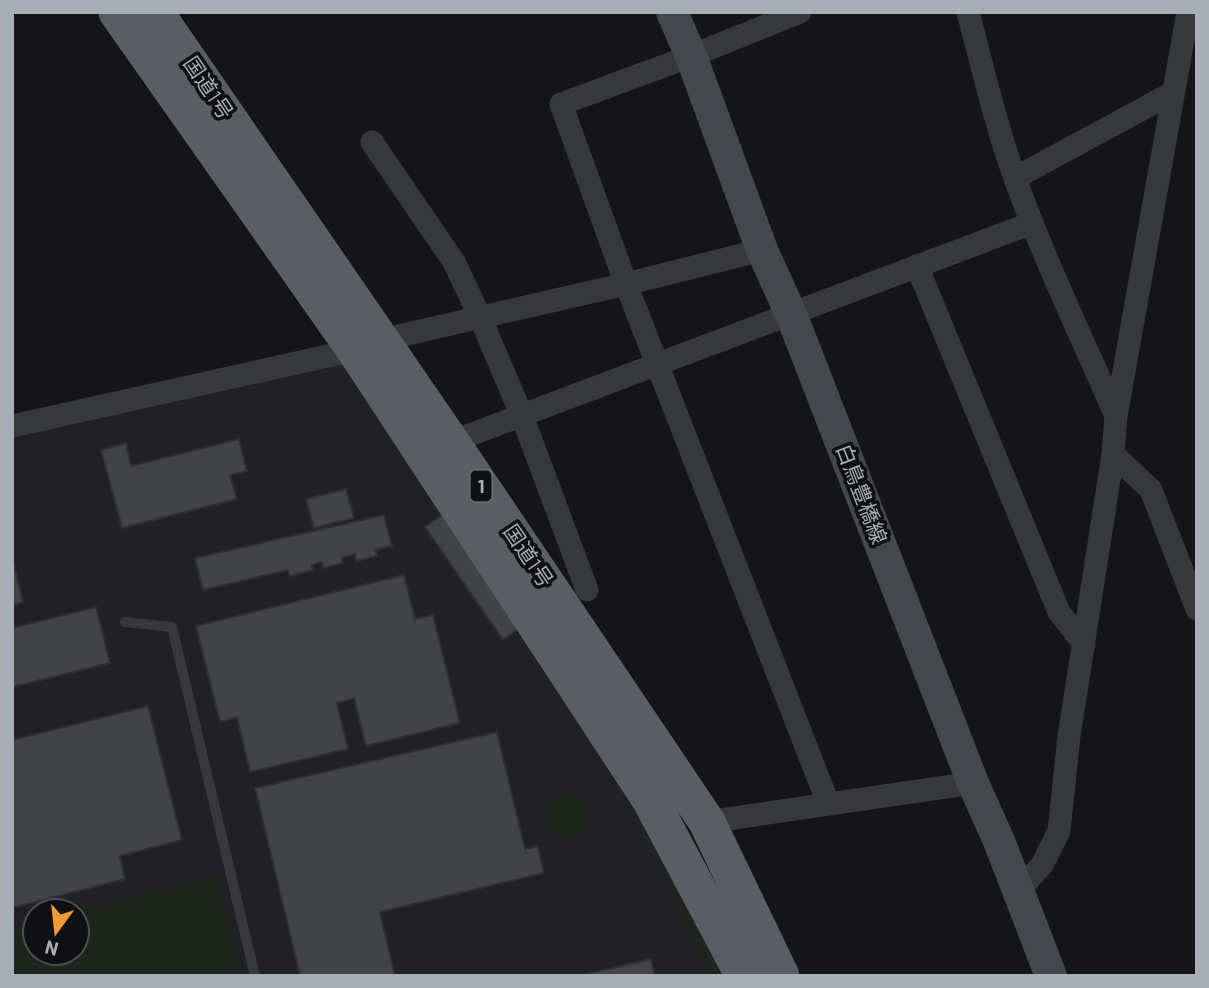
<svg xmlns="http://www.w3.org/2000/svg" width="1209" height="988" font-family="Barlow,'Noto Sans JP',sans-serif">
<rect width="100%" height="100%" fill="#151517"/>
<path fill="#212124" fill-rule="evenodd" d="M345,360L623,769L730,976H12V433ZM35,911H77V953H35Z"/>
<path fill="#1d251d" d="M545 816a21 21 0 1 1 42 0a21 21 0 1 1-42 0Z
M645,827L729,976H708Z
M218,876L243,976H12V927L35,922V953H77V911Z"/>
<path fill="#414347" stroke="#2f2f33" stroke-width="2" d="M239,439L247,471L230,475L237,499L122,528L101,450L126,443L131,466Z
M346,489L354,518L314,528L306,499Z
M446,512L525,624L503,640L425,527Z
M384,515L392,546L375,550L377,556L356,561L355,554L342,558L343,563L323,568L322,562L312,565L313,570L290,576L288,570L203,590L195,558Z
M12,558L23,602L12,605Z
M404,575L415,619L433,615L460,723L366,746L354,698L337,703L348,749L250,772L237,717L220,722L196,626Z
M96,607L110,663L12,687V628Z
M148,706L182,840L120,856L125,879L12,908V740Z
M497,732L525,849L538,846L544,873L380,912L395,976H300L255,788Z
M651,959L655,976H578Z"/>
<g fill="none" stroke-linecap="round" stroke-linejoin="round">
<path stroke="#36383c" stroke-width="10" d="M125,622L172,627L255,976"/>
<path stroke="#36383c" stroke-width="23" d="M800,12L691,56L561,104L626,284L828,803
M968,12C983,69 996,126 1016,181C1045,261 1082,338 1116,416
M372,142L454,262L480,317L522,416L587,590
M1015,178L1172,93
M917,266L1059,612L1084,644
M381,340L626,284L762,250
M12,426L355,350
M451,442L1032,223
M1113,454L1151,490L1197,609
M707,822L973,783
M1017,892L1042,865L1059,831L1069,736L1113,454L1116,416L1188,12"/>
<path stroke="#44474c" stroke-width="32" d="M672,12L691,56L762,250L791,314L973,783L999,841L1051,976"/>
<path stroke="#5a5e64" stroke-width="37" d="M117,12L355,350L650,799L744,976
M155,12L451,442L707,822L781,976"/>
</g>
<g text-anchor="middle" stroke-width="7" stroke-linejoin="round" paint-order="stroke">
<rect fill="#101012" stroke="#7a7f86" stroke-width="2" x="470.5" y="470.5" width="21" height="31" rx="5"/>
<g font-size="19" font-weight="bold" fill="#a7aeb7">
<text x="481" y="493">1</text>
</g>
<g font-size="21" fill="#a7aeb7" stroke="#101012">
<text transform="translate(208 88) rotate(56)" y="7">国道1号</text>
<text transform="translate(861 494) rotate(69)" y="7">白鳥豊橋線</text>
<text transform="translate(528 556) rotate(56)" y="7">国道1号</text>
</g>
</g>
<rect width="1209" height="988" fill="none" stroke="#a7aeb7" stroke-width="28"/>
<g transform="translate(56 932) rotate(195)"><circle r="33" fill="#101012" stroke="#4c4f54" stroke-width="2"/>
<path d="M0-5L12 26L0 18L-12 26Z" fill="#f09b34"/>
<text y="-10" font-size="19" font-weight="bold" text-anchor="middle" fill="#a7aeb7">N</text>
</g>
</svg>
